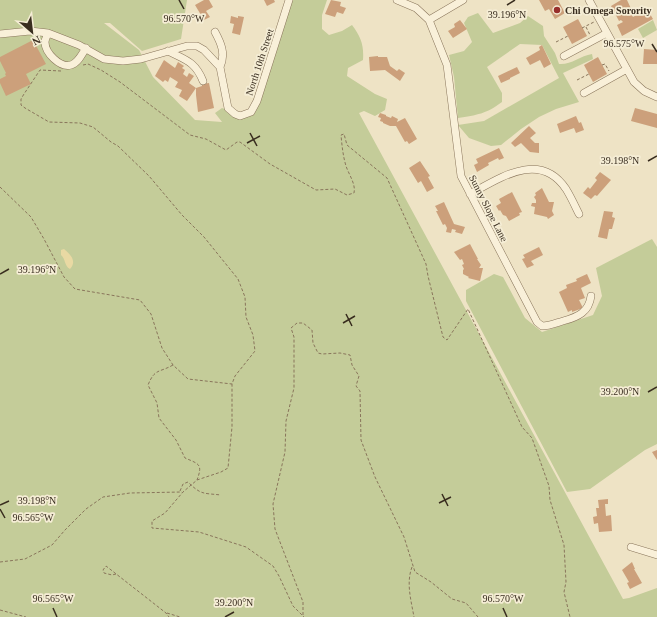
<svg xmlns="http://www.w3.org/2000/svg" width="657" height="617" font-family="Georgia,serif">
<rect width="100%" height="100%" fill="#eee3c5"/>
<path fill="#c4cc99" d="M0,0H187L181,39L142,51L110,23H104L139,50L153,77L195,120L222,122L215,113L222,108L247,116L292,0H327L322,15V29L329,35L342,31L352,25C361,37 364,45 363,60L348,68L347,76L375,94L387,99L385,110L375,116L364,111L359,113L623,599L629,598L657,588V617H0Z
M478,13L493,33L520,23L528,16L543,26L544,36L555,53L559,64C571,65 580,56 592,54L593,59L563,73L579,102L556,109L539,117L521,129L501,145L491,146L469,138L458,125L484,121L559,78L542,45L520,44L487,67L502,93V102C486,114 477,115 458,118L454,77L449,55L464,51L472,42L464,23L468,17Z
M653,20L657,30L643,38L638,29Z
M652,239L657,247V444L645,450L590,489L567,492L466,301V290L494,274L503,277L525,318L542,332L593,315L602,296L596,268Z"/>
<path fill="#e9d9a3" d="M64,249C71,255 77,261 70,269C64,266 66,259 61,255V250Z"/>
<path fill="#cca07b" d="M204,0H209L213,7L206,11L210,17L204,20L195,5Z
M264,0H274L275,2L267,6Z
M331,0L341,2L340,6L346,8L343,14L337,12L335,17L325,14Z
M539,0H558L565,13L555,19L549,9L545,11Z
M621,0H627L633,13L631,14L633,17L647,9L653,19L622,36L617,25L623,22L621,20L619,21L611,6Z
M231,16L238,18V16L244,17L240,35L232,33L234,24L230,23Z
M578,19L587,36L572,44L563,27Z
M460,20L467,29L453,38L448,31L455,27L454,24Z
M33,40L46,64L26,74L31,84L6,96L0,83V79L6,76L5,74L6,73L0,61V57Z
M542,45L551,64L544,68L540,60L530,65L526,58L540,50L539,47Z
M644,49L657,50V64H643Z
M378,56V57H387L390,66L397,71L399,69L405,73L400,81L385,70L370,71L369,57Z
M598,57L607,74L593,82L584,65Z
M164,60L175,68L178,62L184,66L182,68L185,70L183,74L187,77L189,73L194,76L189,83L196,88L187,101L179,96L182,90L175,87L178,82L170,77L168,82L165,80L163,82L155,76Z
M517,67L520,73L510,78V79L501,83L498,76Z
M209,83L214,108L198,112L196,95V88L202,86V84Z
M635,108L657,114V128L631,121Z
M380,113L386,115V116L391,118L392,116L398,119L397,122L405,118L417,139L409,144L407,141L405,142L396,126H390L383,123V122L380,121L381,118L378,117Z
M576,116L579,123L581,122L584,130L576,133L574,128L560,133L557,124Z
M529,126L536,133L530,138L535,143H539V153L530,152L521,143L515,147L511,143Z
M499,148L504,158L499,160L498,158L488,163L489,165L477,172L474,165L478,163L476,159Z
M420,161L430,176L428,177L434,188L427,192L421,181L418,183L409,168Z
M600,172L611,180L597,196L595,195L591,199L583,193L588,187L590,189L597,180L595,178Z
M542,188L549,202H554L552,211L554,215L548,219L547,217L534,214L535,207L531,206L532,203H536V200L534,197L536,195L535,193Z
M512,192L522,212L519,213L520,215L509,221L506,216L503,215L500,210L499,211L496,206L501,203L499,199Z
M444,202L454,224L465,227L462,234L455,232L456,230L452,229L451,233L446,232L447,228L445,224L443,225L436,211H438L435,206Z
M604,211L613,212L612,217L615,218L612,229H609L607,239L598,237Z
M470,244L478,259H477L481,265L479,268H483L480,281L468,278L469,277L463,274V270L464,269L462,265L464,264L462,259L460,260L454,252Z
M539,247L543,255L531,261L534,265L527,268L522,259L525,258L523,255Z
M587,274L591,283L581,288L585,298L579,300L583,308L572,312V310L568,312L559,292L567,288L566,285L577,281L576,279Z
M657,450V460L652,452Z
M608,499V504H605L606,516L611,515L612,531L599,532L598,523L594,524L593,517L597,516L596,508H599L598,500Z
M632,562L635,569H634L642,583L630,589L627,583L629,582L622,570Z"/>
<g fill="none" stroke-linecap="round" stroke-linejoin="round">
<defs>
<path id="minor" d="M397,0L416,8L429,20L447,65L461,176L537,322L542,326C549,326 556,323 563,321C578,317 589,312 591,296
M589,0L634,82L644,91L657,97
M429,20L463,0
M215,32C221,43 226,54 220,67
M48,33C47,36 45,39 45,42C45,53 60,68 71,65C78,63 82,54 86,48
M0,34L30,31L48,33L79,45L104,59L123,61L141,59L187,46H197L204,50L220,67L228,108L235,114L240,116L251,112L257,101L289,0
M168,51C185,60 195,61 203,81
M564,56L607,33
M584,93L627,69
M470,194C500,178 540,150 566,189C571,197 575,206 579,214
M631,547L657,555"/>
</defs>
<use href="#minor" stroke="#89755b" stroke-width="8"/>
<path stroke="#89755b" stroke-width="1" stroke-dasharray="3 2" stroke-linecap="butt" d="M586,27L590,35
M582,28L594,22
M556,42L568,36
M83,65L88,64L101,70L120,82L190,135L206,139L226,150L237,142H240L270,164L316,190L335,189L347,195L354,193C356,184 349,175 346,166C343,156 342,146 341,135L344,134L347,145L387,178L426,264L428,276L443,337L447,340L468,309L522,427L532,438L549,486L550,500L564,545L566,582L564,592L570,617
M602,65L605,64L609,71
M61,71L40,70L24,94L21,99V105L25,108L49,122L80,123L93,127L111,142L118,146L149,176L182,215L204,237L238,279L245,297L246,317L253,335L255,351L235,376L232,384V427L228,468L221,472L197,480L183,492L165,513L152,521V528L199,532L246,547L273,566L279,576L293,606L304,617
M577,80L589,74
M0,187L31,217L44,239L64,277L75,289L140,300L151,314L162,348L173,365L188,379L232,384
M173,365C159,373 155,368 148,385L157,403L159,418L176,440L185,458C199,464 203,464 197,480
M180,491L183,484L188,482C201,495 203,493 221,495
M0,562L25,559L52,545L65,530L86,509L103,497L130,493L182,492
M412,567C406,583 411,600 414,617
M116,574L112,575L104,573L103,570L106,566L166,613L169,617
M0,610L26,617
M167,613L180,617
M303,615V602L275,529L273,504L285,452L286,421L294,388V337L291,328L297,323H303L312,330L313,343L318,353L322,354L340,353L350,355L352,365L359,376L356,386L360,391L361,440L375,477L404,537L415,572L431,582L452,599L466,603L478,617"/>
<use href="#minor" stroke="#f9f0d9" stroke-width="7"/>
</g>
<path fill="none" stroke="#392d1f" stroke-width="1.5" d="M179,0L184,9M507,5L515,0M652,44L657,52M250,133L257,146M247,143L260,136M648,161L657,156M0,274L9,269M346,314L352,326M343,323L355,316M648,392L657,387M442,494L448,506M439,503L451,497M0,505L9,501M0,509L5,518M53,608L57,617M503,608L507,617M225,617L234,612"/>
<circle fill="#982f2c" stroke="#f5edd5" stroke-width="1.5" cx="557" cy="10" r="4"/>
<g text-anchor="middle" stroke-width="3.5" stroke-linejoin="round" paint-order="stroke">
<g font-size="10" font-weight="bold" fill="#392d1f" stroke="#f5edd5" text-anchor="start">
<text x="565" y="14">Chi Omega Sorority</text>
</g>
<g font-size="10" fill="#392d1f" stroke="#f5edd5">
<text transform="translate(259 62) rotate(-72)" y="4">North 10th Street</text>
<text transform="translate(489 208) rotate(63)" y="4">Sunny Slope Lane</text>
</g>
</g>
<g font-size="10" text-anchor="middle" fill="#392d1f" stroke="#f5edd5" stroke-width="3.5" stroke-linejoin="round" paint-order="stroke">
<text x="507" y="18">39.196°N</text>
<text x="184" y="22">96.570°W</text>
<text x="624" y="47">96.575°W</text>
<text x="620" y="164">39.198°N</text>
<text x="37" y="273">39.196°N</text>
<text x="620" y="395">39.200°N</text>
<text x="37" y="504">39.198°N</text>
<text x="33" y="521">96.565°W</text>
<text x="53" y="602">96.565°W</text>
<text x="503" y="602">96.570°W</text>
<text x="234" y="606">39.200°N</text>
</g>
<g transform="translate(32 32) rotate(152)" stroke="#f5edd5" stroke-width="3" paint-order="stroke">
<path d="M0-3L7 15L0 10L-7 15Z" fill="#392d1f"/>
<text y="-6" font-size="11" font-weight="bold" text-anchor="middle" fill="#392d1f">N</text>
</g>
</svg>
